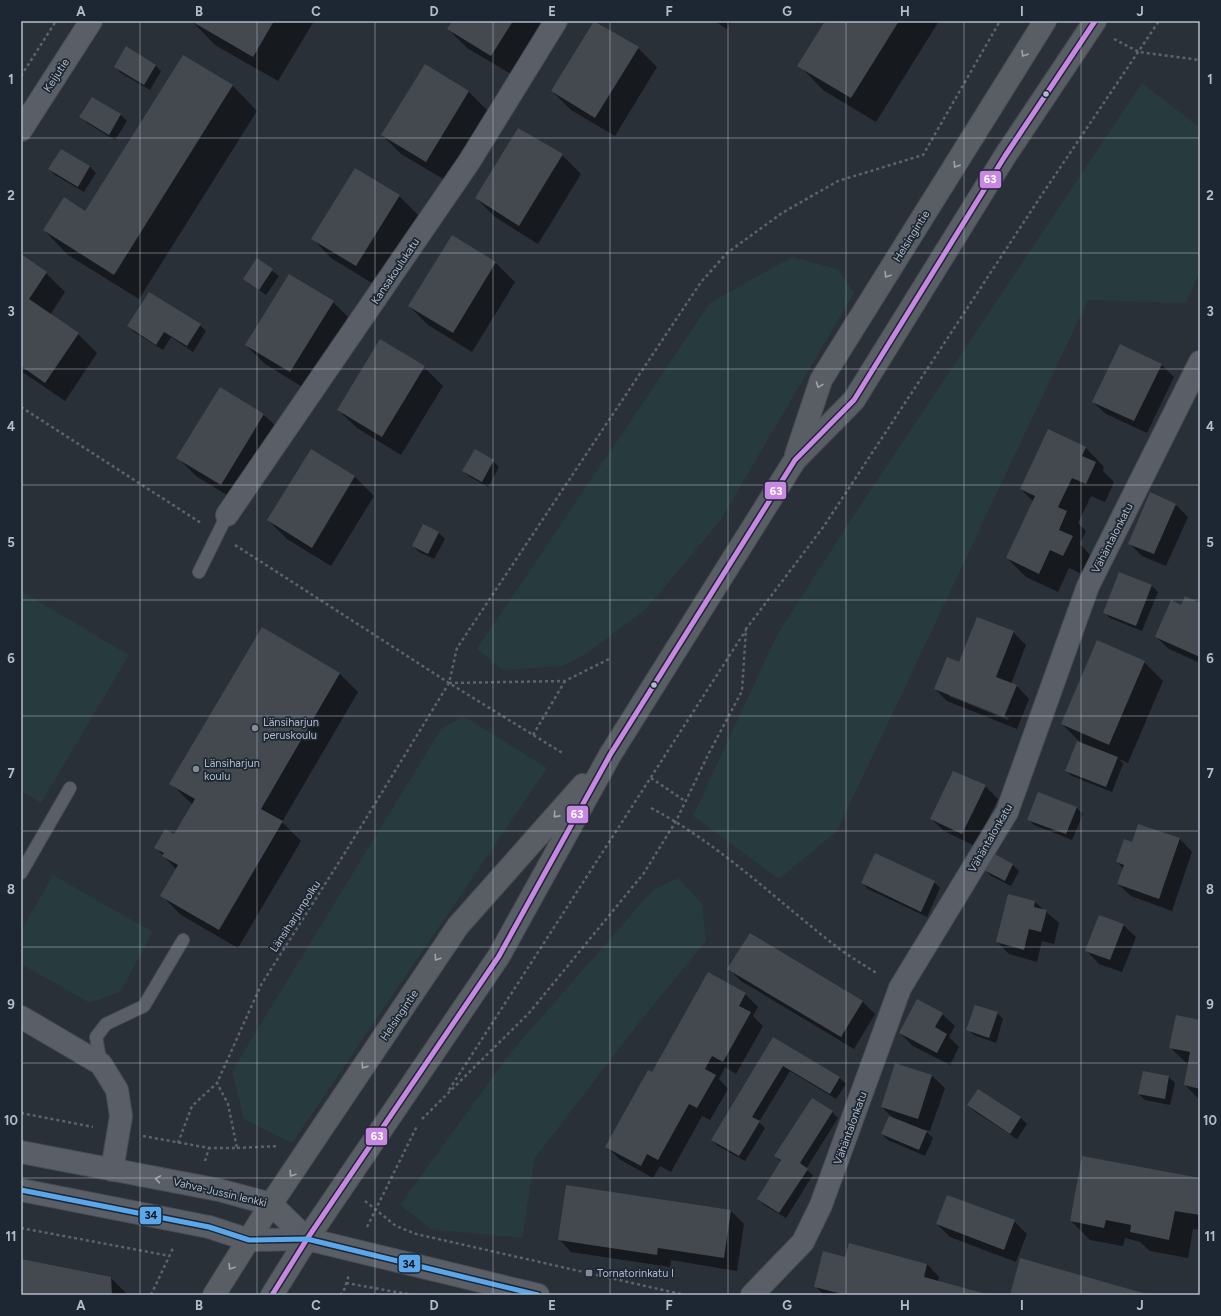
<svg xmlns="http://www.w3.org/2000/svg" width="1221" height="1316" font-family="Figtree,sans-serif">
<rect width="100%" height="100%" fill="#2a3038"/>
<path fill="#273a3e" d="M1142,83L1200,128V271L1186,303L1088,300L837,831L779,879L693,816L776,637L848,524Z
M792,257L838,269L854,293L720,521L645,610L586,654L562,666L503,670L477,649L710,303Z
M21,591L129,655L41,803L21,791Z
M463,716L547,768L292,1143L244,1119L232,1071L441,729Z
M53,875L153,932L120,992L90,1003L21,964V931Z
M678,878L702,904L706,941L638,1024L535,1158L522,1238L431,1229L400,1205L510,1053L653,890Z"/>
<path fill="#0007" fill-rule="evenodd" d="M192,21H314L278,81L215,45Z
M453,21H543L511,74L467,48L448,29Z
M595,21L638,48L657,67L615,136L571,110L552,91Z
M714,21H731L727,29Z
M826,21H939L876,122L823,90L799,65Z
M183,56L233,86L257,111L139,299L68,255L44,230L85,212Z
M155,65L161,71L150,90L121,73L115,67Z
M425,65L469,92L488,111L445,180L401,154L382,135Z
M92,98L121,115L127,121L115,140L87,123L81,117Z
M61,150L90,167L96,173L84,192L55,175L49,169Z
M562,155L581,174L538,244L495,217L476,198Z
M399,196L418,215L375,285L331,258L313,239Z
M452,236L496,263L515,282L472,352L428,325L409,306Z
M21,256L46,273L65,292L50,315L78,334L97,353L65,401L21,371Z
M257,259L279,276L266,295L244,279Z
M333,302L352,321L309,391L265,364L246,345Z
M200,325L206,331L193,352L171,337L163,350L134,332L128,326Z
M1161,364L1174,377L1147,433L1106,414L1093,402Z
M424,367L443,386L401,455L357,428L338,410Z
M220,388L264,415L283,433L240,503L196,476L177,457Z
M1086,448L1104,467L1103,471L1114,482L1105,502L1091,496L1078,523L1086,531L1080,544L1091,556L1082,574L1069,568L1058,592L1026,577L1007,558L1033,501L1021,489Z
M311,451L355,477L374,496L331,566L287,539L268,520Z
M493,461L499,467L488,487L470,477L463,471Z
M1175,504L1188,517L1166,566L1142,556L1129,543Z
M424,525L439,533L445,539L434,559L419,552L413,546Z
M1120,574L1152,586L1158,592L1142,631L1110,618L1104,612Z
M1200,604V663L1169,649L1156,637L1182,606Z
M1013,632L1026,645L1011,684L1017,686L1029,699L1017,729L947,701L935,689L960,663ZM949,694L1009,718L1008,720L949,696Z
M1144,662L1163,681L1128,763L1119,759L1123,764L1112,792L1072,776L1066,770L1082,744L1062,724Z
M339,673L358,692L282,822L301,841L238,948L181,915L162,896L177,870L156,848L174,836L193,805L171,784Z
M985,786L998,799L975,846L944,831L931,819Z
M1039,793L1077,808L1083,814L1072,840L1034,825L1028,819Z
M1180,839L1192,852L1172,911L1131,896L1118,884L1124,869L1117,862L1132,844Z
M1013,865L1019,871L1011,886L991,876L985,870Z
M934,882L940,888L927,917L868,889L862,883Z
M1035,902L1059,923L1054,944L1042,941L1037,962L1009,954L997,942Z
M1123,925L1136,937L1122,972L1099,964L1087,951Z
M729,969L862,1001L875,1014L854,1049L741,981Z
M745,994L758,1007L753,1016L763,1026L736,1074L725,1067L719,1079L728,1089L710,1120L702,1116L671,1172L660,1166L653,1178L619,1159L607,1146L653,1073Z
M997,1013L1003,1019L996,1043L974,1035L967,1029Z
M942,1014L955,1026L949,1037L959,1047L950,1065L913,1046L900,1033Z
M1200,1021V1100L1185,1085L1189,1066L1170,1047Z
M774,1038L840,1078L846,1084L836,1099L790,1071L759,1122L765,1128L745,1161L718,1146L712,1140Z
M896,1064L932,1076L945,1088L930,1131L923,1129L933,1138L925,1156L888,1140L882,1134L894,1119L882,1107Z
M1169,1077L1175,1083L1170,1105L1145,1100L1139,1094Z
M978,1090L1021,1118L1027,1124L1017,1139L974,1111L968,1105Z
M832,1112L838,1118L806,1169L813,1175L786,1218L764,1205L758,1199L781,1162L776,1156Z
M1200,1179V1230L1193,1229L1188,1258L1150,1251L1140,1242L1125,1238L1123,1246L1090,1240L1071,1221Z
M566,1186L731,1211L744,1224L737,1271L671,1260L670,1267L571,1252L559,1239Z
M1014,1221L1027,1234L1016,1262L950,1237L937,1224Z
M846,1258L927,1264L939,1277L938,1282L988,1295H824L816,1287Z
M21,1261L111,1278L128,1295H21Z"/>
<path fill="#444950" d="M191,21H274L253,57Z
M452,21H513L491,56L447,29Z
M594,21L639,47L595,118L551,91Z
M825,21H899L851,98L797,66Z
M126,46L156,65L144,85L114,67Z
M183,55L233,85L114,275L43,230L64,197L85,211Z
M425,64L469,91L426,162L381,135Z
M92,97L121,114L109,135L79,117Z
M518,128L563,154L519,226L475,198Z
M61,149L90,166L78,187L48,169Z
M355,168L400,195L356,266L311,239Z
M452,235L496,262L453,333L408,306Z
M21,254L47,272L29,299L79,333L45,383L21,366Z
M257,258L273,269L259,290L243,279Z
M289,274L334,301L290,372L245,345Z
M149,292L201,324L187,346L164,332L156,345L127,326Z
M380,339L425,366L382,437L337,410Z
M1120,344L1162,364L1134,421L1092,402Z
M220,387L264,414L221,485L176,458Z
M1048,429L1086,447L1082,456L1096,462L1086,484L1072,478L1058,507L1067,511L1059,530L1073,536L1063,556L1050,550L1039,574L1006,558L1035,496L1020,489Z
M311,449L355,476L312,548L267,520Z
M475,449L494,460L482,482L462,471Z
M1150,492L1176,504L1154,554L1128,544Z
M423,524L439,532L428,554L412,546Z
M1119,572L1152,585L1136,626L1103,613Z
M1185,596L1200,603V657L1155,637L1171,600L1181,605Z
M977,617L1014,631L996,677L1017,685L1004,717L934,689L947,657L959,662Z
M262,627L340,673L261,809L283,821L219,930L160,896L178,865L162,856L164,853L154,848L165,829L174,834L195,799L169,784Z
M1097,640L1145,661L1109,745L1061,724Z
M1077,741L1118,757L1106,787L1065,771Z
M953,771L986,785L962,834L930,819Z
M1038,792L1077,807L1066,834L1027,820Z
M1138,824L1180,838L1159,899L1117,884L1124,865L1116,862L1124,839L1132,842Z
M875,853L935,881L921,912L861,883Z
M993,853L1013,864L1005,881L984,870Z
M1008,894L1035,901L1034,907L1047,910L1041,932L1029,929L1024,950L996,942Z
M1099,915L1124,924L1110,960L1085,951Z
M750,933L863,1001L841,1037L727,969Z
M708,972L746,993L739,1006L751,1012L723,1062L712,1056L705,1069L716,1075L697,1108L689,1104L658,1160L647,1154L641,1166L605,1147L648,1070L652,1072Z
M917,999L943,1013L935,1027L947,1034L937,1053L899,1033Z
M975,1005L998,1012L989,1038L966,1030Z
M1176,1015L1200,1020V1089L1184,1085L1190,1052L1169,1048Z
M773,1037L840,1077L830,1094L783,1066L752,1117L760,1121L739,1156L711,1140Z
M895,1063L932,1075L918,1119L881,1107Z
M1143,1071L1169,1076L1165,1099L1138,1094Z
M978,1089L1021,1117L1010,1134L967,1105Z
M812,1098L833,1111L800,1163L808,1169L779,1213L757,1199L781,1160L774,1156Z
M889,1116L927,1131L919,1150L881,1134Z
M1082,1156L1200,1178V1215L1175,1211L1169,1240L1130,1232L1131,1225L1106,1220L1104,1228L1070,1221Z
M566,1185L731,1210L724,1258L658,1248L657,1255L558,1240Z
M947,1195L1015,1220L1004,1250L936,1224Z
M849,1243L927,1264L924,1277L990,1295H846L814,1287L823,1251L845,1257Z
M1020,1258L1150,1295H1010Z
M21,1259L111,1277L112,1295H21Z"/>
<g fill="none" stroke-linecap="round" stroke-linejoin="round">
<defs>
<path id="lane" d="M199,572L227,515
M21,873L70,788
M101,1064L96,1037L106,1024L144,1006L183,940"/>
<path id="street" d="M21,130L91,21
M227,515L469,162L556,21
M21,1017L101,1064L117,1090L121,1116L112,1170
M21,1152L219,1190L271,1204L307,1239
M21,1190L209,1227L249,1240L307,1239L538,1295
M752,1295L803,1242L821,1205L900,988L1007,812L1088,586L1200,362"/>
<path id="secondary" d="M796,455L821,380L1045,21
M214,1295L271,1204L458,926L583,785
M272,1295L307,1239L499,956L610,755L795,460L854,400L1005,156L1095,21"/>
</defs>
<use href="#lane" stroke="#484c53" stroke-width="14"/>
<use href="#street" stroke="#484c53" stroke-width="24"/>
<use href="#secondary" stroke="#484c53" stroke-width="24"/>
<path stroke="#5d636a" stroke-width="2.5" stroke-dasharray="3 3" stroke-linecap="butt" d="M1114,39L1139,52L1200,60
M21,76L56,21
M21,407L201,523
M235,545L449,683L564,754
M449,683L565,681L611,658
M533,735L565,681
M651,778L685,801
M651,808C720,844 776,900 837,947C850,957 864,965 878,974
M449,1090L746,630
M21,1113L93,1127
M422,1119L529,1013L644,873L676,821L709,753L742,691L746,629L824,526L1041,196L1159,21
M143,1136L209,1148H237L228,1104L217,1083L261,985L346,851L449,683L457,648L701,282L727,253L782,213L838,181L923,155L1000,21
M178,1143L192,1106L217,1083
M237,1148L279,1146
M205,1161L209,1148
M365,1201L396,1226L416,1234L685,1295
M367,1227L417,1126
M21,1228L170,1256
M346,1283L413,1295
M151,1295L174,1246
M340,1295L343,1293L349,1275"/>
<use href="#lane" stroke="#5a5e66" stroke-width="12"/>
<use href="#street" stroke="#5a5e66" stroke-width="22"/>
<use href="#secondary" stroke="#595d64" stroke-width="22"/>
<defs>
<path id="bus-1" d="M272,1295L307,1239L499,956L610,755L795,460L854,400L1005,156L1095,21"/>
<path id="bus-2" d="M21,1190L209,1227L249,1240L307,1239L538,1295"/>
</defs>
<use href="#bus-1" stroke="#1d2633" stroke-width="8"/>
<use href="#bus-2" stroke="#1d2633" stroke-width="8"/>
<use href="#bus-1" stroke="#c787e3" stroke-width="5"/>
<use href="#bus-2" stroke="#5aa8eb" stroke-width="5"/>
</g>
<defs><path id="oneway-chevron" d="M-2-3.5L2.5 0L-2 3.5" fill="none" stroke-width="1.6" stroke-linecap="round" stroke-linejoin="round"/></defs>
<g stroke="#9da4b0">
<use href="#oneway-chevron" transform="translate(1024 54) rotate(122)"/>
<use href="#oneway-chevron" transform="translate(956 165) rotate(122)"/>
<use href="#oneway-chevron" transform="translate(887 275) rotate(122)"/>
<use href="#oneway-chevron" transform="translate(819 385) rotate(110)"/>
<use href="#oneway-chevron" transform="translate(556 815) rotate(132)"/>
<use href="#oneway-chevron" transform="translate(437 958) rotate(124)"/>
<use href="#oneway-chevron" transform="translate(364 1066) rotate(124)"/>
<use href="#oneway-chevron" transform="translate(292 1174) rotate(124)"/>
<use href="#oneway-chevron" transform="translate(231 1267) rotate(122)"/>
</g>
<use stroke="#a2a9b5" href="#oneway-chevron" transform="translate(158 1179) rotate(-170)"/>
<path fill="none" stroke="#b4bcc9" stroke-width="1" stroke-opacity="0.55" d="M140,21V1295M257,21V1295M375,21V1295M493,21V1295M610,21V1295M728,21V1295M846,21V1295M964,21V1295M1081,21V1295M21,138H1200M21,253H1200M21,369H1200M21,485H1200M21,600H1200M21,716H1200M21,831H1200M21,947H1200M21,1063H1200M21,1178H1200"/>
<g fill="#b4bcc9" stroke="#1d2633" stroke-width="1.5">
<circle cx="1046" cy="94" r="3.5"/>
<circle cx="654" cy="685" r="3.5"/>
</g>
<g fill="#848b96" stroke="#1d2633" stroke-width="1.5">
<circle cx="255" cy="728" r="4"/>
<circle cx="196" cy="769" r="4"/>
<rect x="585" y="1269" width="8" height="8" rx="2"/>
</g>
<g text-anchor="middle" stroke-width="3.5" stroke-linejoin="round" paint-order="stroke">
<g font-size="11" fill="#b4bcc9" stroke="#1d2633">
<text transform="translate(56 75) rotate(-57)" y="4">Keijutie</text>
<text transform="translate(911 236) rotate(-58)" y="4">Helsingintie</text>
<text transform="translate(395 271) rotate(-56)" y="4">Kansakoulukatu</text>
<text transform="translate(1112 538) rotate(-63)" y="4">Vähäntalonkatu</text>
<text transform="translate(990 838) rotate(-60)" y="4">Vähäntalonkatu</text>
<text transform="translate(295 916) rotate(-57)" y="4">Länsiharjunpolku</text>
<text transform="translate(399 1015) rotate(-56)" y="4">Helsingintie</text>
<text transform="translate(850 1128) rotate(-70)" y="4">Vähäntalonkatu</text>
<text transform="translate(220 1192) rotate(13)" y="4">Vahva-Jussin lenkki</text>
</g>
<g font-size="11" fill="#b4bcc9" stroke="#1d2633" text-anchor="start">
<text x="263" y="726">Länsiharjun<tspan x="263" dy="13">peruskoulu</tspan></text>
<text x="204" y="767">Länsiharjun<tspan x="204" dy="13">koulu</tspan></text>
<text x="597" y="1277">Tornatorinkatu I</text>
</g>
</g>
<g stroke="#1d2633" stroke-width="1.5">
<rect x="979" y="170" width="23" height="19" rx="4" fill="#c787e3"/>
<rect x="764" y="481" width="23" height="19" rx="4" fill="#c787e3"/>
<rect x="566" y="805" width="23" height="19" rx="4" fill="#c787e3"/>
<rect x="365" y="1127" width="23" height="19" rx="4" fill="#c787e3"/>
<rect x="139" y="1206" width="23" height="19" rx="4" fill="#5aa8eb"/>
<rect x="398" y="1254" width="23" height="19" rx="4" fill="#5aa8eb"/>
</g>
<g font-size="11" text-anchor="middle" font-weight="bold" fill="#fff">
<text x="990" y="183">63</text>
<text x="776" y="495">63</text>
<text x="577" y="818">63</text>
<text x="377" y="1140">63</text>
</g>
<g font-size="11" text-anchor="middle" font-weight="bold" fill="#111">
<text x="151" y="1219">34</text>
<text x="409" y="1268">34</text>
</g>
<rect width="1221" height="1316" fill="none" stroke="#1d2633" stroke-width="44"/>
<rect x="22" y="22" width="1177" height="1272" fill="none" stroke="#b4bcc9" stroke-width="1.5"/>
<g font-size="13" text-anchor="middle" font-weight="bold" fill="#b4bcc9">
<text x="81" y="16">A</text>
<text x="199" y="16">B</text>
<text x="316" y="16">C</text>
<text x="434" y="16">D</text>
<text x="552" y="16">E</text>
<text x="669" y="16">F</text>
<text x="787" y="16">G</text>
<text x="905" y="16">H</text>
<text x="1022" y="16">I</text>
<text x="1140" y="16">J</text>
<text x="11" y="84">1</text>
<text x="1210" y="84">1</text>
<text x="11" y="200">2</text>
<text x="1210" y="200">2</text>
<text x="11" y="316">3</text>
<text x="1210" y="316">3</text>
<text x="11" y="431">4</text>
<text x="1210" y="431">4</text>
<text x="11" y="547">5</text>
<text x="1210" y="547">5</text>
<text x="11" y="663">6</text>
<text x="1210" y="663">6</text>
<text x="11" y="778">7</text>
<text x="1210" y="778">7</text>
<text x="11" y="894">8</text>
<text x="1210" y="894">8</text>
<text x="11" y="1009">9</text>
<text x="1210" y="1009">9</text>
<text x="11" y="1125">10</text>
<text x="1210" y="1125">10</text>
<text x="11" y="1241">11</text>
<text x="1210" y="1241">11</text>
<text x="81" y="1310">A</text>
<text x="199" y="1310">B</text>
<text x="316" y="1310">C</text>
<text x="434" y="1310">D</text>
<text x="552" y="1310">E</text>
<text x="669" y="1310">F</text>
<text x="787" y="1310">G</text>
<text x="905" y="1310">H</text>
<text x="1022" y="1310">I</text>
<text x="1140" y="1310">J</text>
</g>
</svg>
